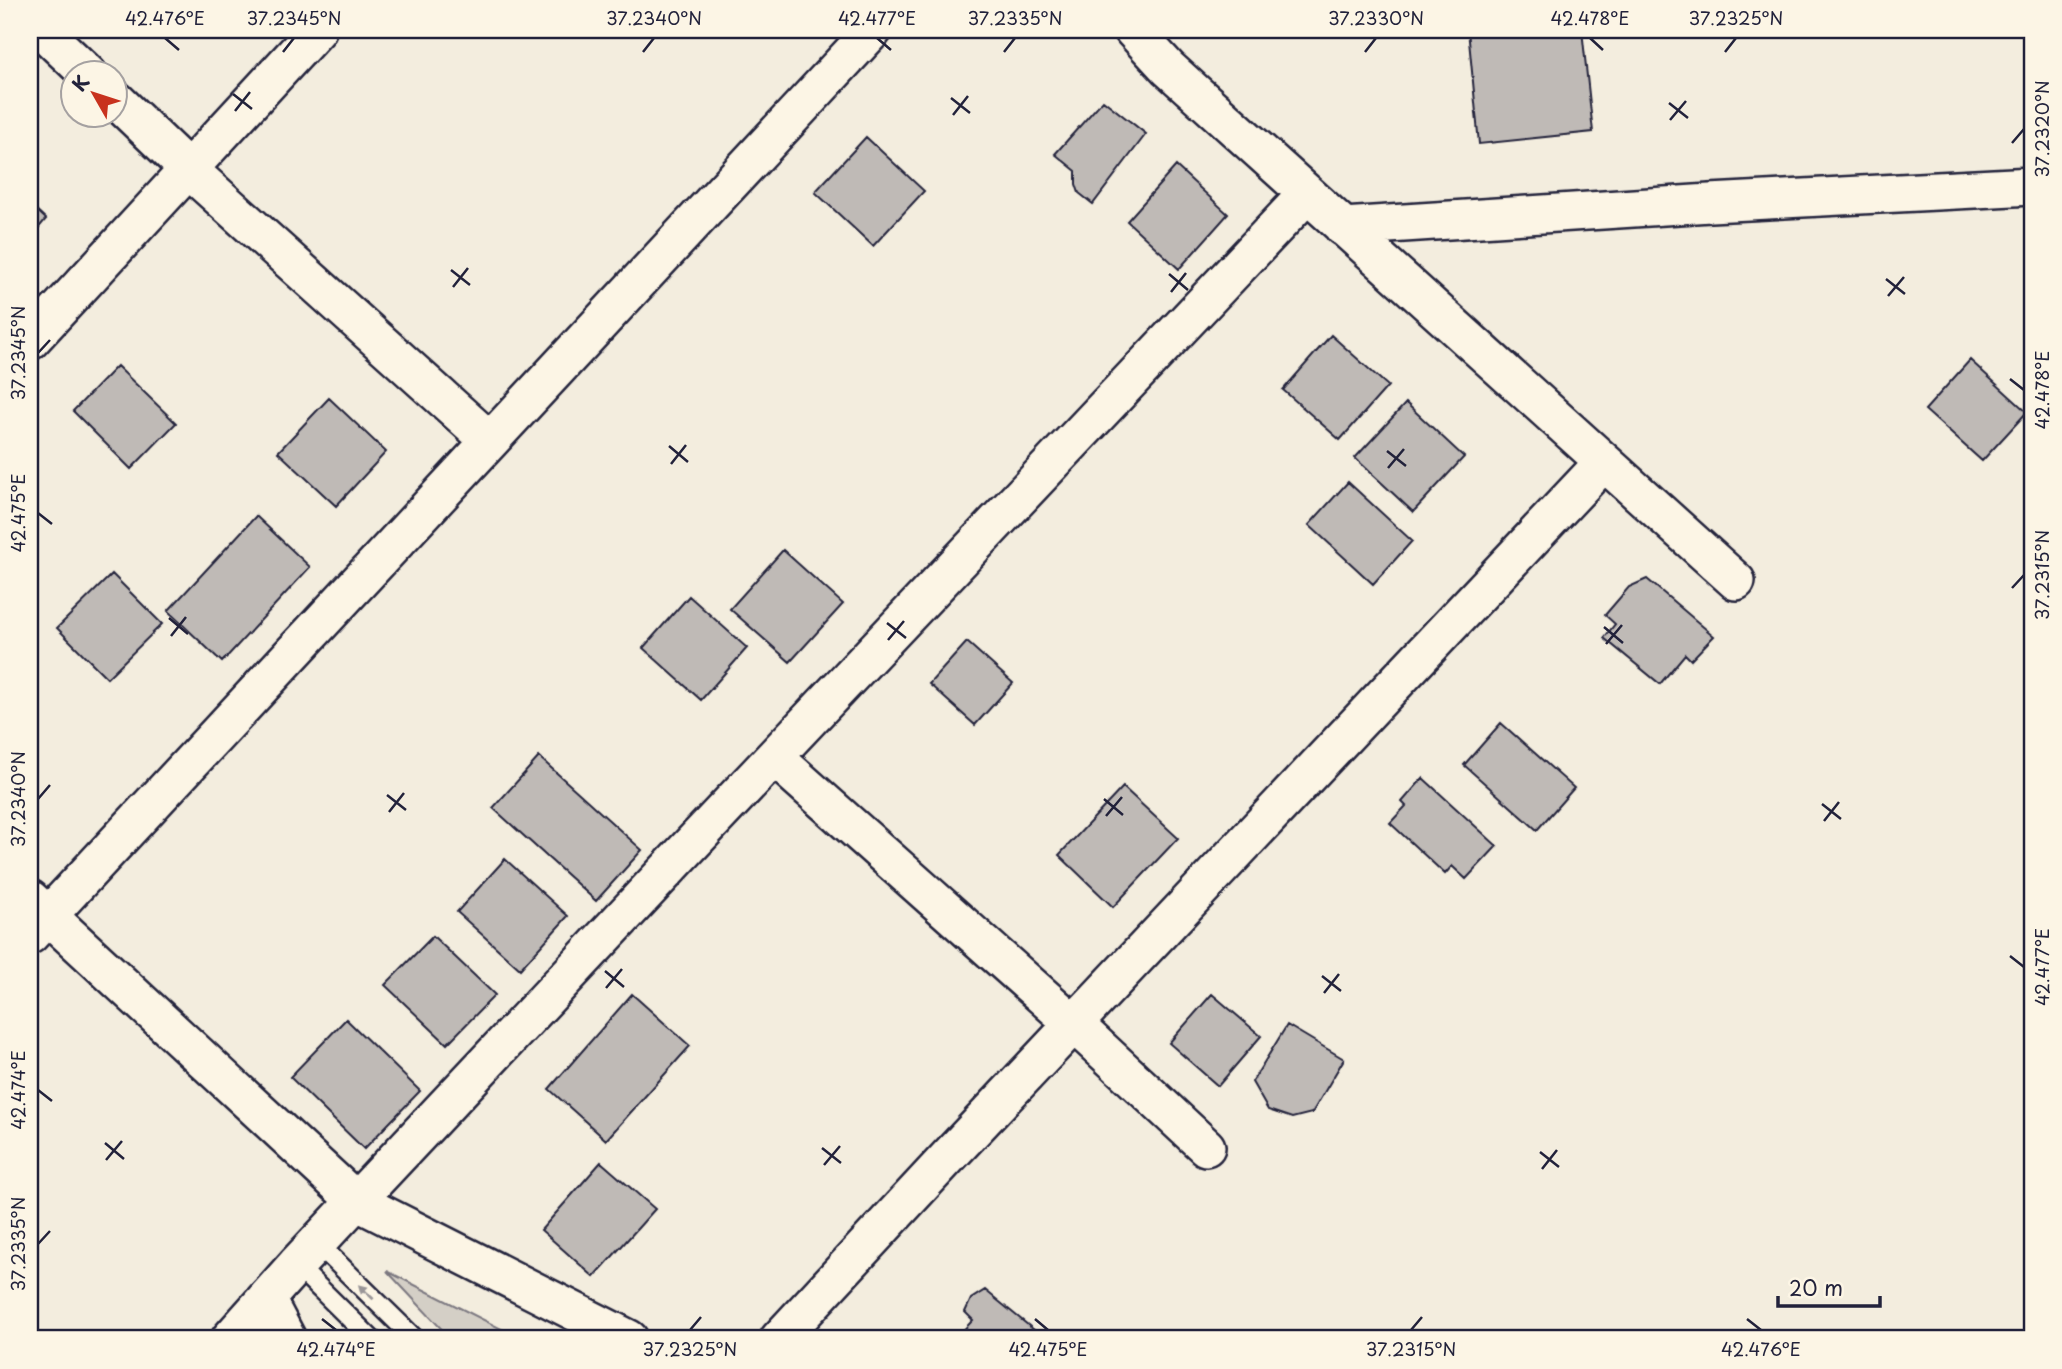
<svg xmlns="http://www.w3.org/2000/svg" width="2062" height="1369" font-family="'Playpen Sans',sans-serif">
<rect width="100%" height="100%" fill="#f3edde"/>
<filter id="ink" filterUnits="userSpaceOnUse"><feTurbulence type="fractalNoise" baseFrequency=".0143" numOctaves="2"/><feDisplacementMap in="SourceGraphic" scale="14" xChannelSelector="R" yChannelSelector="G"/><feConvolveMatrix kernelMatrix="1 2 1 2 8 2 1 2 1" color-interpolation-filters="sRGB"/></filter>
<g filter="url(#ink)">
<path fill="#d4cfc6" stroke="#7b7880" stroke-width="2" d="M387,1271L521,1339H451Z"/>
<path fill="#bfbab6" stroke="#22223b" stroke-width="2" d="M1468,30H1582L1593,132L1479,144Z
M1103,100L1146,134L1093,204L1079,193L1076,184V171L1055,154Z
M866,137L924,191L873,246L815,192Z
M1176,166L1228,214L1179,269L1127,221Z
M30,204L46,219L30,238Z
M1331,335L1388,386L1340,440L1283,390Z
M1970,360L2027,412L1982,461L1925,410Z
M117,366L176,423L131,469L73,411Z
M329,398L386,452L336,506L278,452Z
M1406,403L1464,457L1413,512L1355,458Z
M1348,482L1412,541L1373,584L1309,525Z
M256,516L310,567L222,662L168,611Z
M783,550L843,604L790,662L730,609Z
M112,574L162,624L107,678L57,628Z
M1647,579L1714,636L1691,660L1685,654L1660,684L1604,638L1615,624L1605,615L1629,587Z
M689,596L747,648L701,700L643,648Z
M967,642L1013,683L975,725L929,684Z
M1501,723L1574,788L1537,830L1464,765Z
M539,757L642,850L596,901L493,808Z
M1423,778L1497,846L1466,879L1452,866L1445,874L1390,823L1406,806L1402,802Z
M1123,787L1178,838L1113,907L1059,855Z
M505,859L568,916L520,969L457,912Z
M433,936L495,995L447,1044L385,985Z
M632,994L690,1046L606,1140L549,1089Z
M1212,994L1261,1036L1218,1086L1169,1043Z
M346,1019L420,1091L364,1149L290,1077Z
M1287,1025L1344,1059L1312,1113L1292,1118L1268,1110L1252,1082Z
M601,1162L655,1209L594,1277L541,1230Z
M985,1290L1045,1339H955L973,1320L965,1312L971,1299Z"/>
<g fill="none" stroke-linecap="round" stroke-linejoin="round">
<defs>
<path id="lane" d="M317,1243L415,1339
M296,1265L371,1339"/>
<path id="street" d="M42,30L88,74
M1133,30L1168,68L1736,581
M116,100L188,169L490,441
M1343,227L1710,203L2032,186
M30,341L317,30
M774,757L1074,1024L1206,1147
M30,899L356,1201L629,1339
M30,935L873,30
M266,1299L287,1339
M230,1339L296,1265L700,835L1307,194
M779,1339L948,1157L1604,462"/>
</defs>
<use href="#lane" stroke="#22223b" stroke-width="23"/>
<use href="#street" stroke="#22223b" stroke-width="42"/>
<use href="#lane" stroke="#fcf5e5" stroke-width="18"/>
<use href="#street" stroke="#fcf5e5" stroke-width="37"/>
</g>
<defs><path id="oneway-solid" d="M-6-.8H1V-3.2L6.5 0L1 3.2V.8H-6Z" transform="scale(1.75)"/></defs>
<use fill="#9a9698" href="#oneway-solid" transform="translate(366 1292) rotate(-136)"/>
</g>
<path fill="none" stroke="#22223b" stroke-width="2.5" d="M165,38L179,50M877,38L891,50M1590,38L1603,50M283,52L294,38M643,52L654,38M1004,52L1015,38M1365,52L1376,38M1725,52L1736,38M233,94L252,109M951,98L970,113M1669,103L1688,118M235,111L250,92M953,115L968,96M1670,120L1686,101M2012,143L2024,129M451,270L470,285M1169,274L1188,290M1886,279L1905,294M453,287L468,268M1171,292L1186,273M1888,296L1904,277M38,353L50,340M2010,379L2024,390M669,446L688,462M1387,451L1406,466M671,464L686,445M1388,468L1404,449M38,513L52,524M2012,588L2024,575M169,618L188,634M887,623L906,638M1604,627L1623,643M171,636L186,617M888,640L904,621M1606,644L1622,625M387,795L406,810M38,799L50,785M1104,799L1123,815M1822,804L1841,819M389,812L404,793M1106,816L1122,797M1824,821L1839,802M2010,956L2024,967M605,971L624,987M1322,976L1341,991M606,988L622,969M1324,993L1339,974M38,1090L52,1101M105,1143L124,1159M822,1148L841,1163M1540,1152L1559,1167M106,1160L122,1141M824,1165L840,1146M1542,1169L1557,1150M38,1244L50,1231M322,1319L336,1330M1035,1319L1048,1330M1747,1319L1761,1330M690,1330L701,1317M1411,1330L1422,1317"/>
<rect width="2062" height="1369" fill="none" stroke="#fcf5e5" stroke-width="77"/>
<g transform="translate(94 94) rotate(309)"><circle r="33" fill="#fcf5e5" stroke="#a5a1a1" stroke-width="2"/>
<path d="M0-5L12 26L0 18L-12 26Z" fill="#c8321e"/>
<text y="-10" font-size="19" font-weight="bold" text-anchor="middle" fill="#22223b">K</text>
</g>
<path d="M1778 1296v10h102v-10" fill="none" stroke="#22223b" stroke-width="3.5"/>
<text x="1789" y="1296" font-size="21" fill="#22223b" stroke="#fcf5e5" stroke-width="5" paint-order="stroke">20 m</text>
<rect x="38" y="38" width="1986" height="1292" fill="none" stroke="#22223b" stroke-width="2.5"/>
<g font-size="18" text-anchor="middle" fill="#22223b">
<text x="165" y="25">42.476°E</text>
<text x="294" y="25">37.2345°N</text>
<text x="654" y="25">37.2340°N</text>
<text x="877" y="25">42.477°E</text>
<text x="1015" y="25">37.2335°N</text>
<text x="1376" y="25">37.2330°N</text>
<text x="1590" y="25">42.478°E</text>
<text x="1736" y="25">37.2325°N</text>
<text transform="translate(2043 129) rotate(-90)" y="6">37.2320°N</text>
<text transform="translate(19 353) rotate(-90)" y="6">37.2345°N</text>
<text transform="translate(2043 390) rotate(-90)" y="6">42.478°E</text>
<text transform="translate(19 513) rotate(-90)" y="6">42.475°E</text>
<text transform="translate(2043 575) rotate(-90)" y="6">37.2315°N</text>
<text transform="translate(19 799) rotate(-90)" y="6">37.2340°N</text>
<text transform="translate(2043 967) rotate(-90)" y="6">42.477°E</text>
<text transform="translate(19 1090) rotate(-90)" y="6">42.474°E</text>
<text transform="translate(19 1244) rotate(-90)" y="6">37.2335°N</text>
<text x="336" y="1356">42.474°E</text>
<text x="690" y="1356">37.2325°N</text>
<text x="1048" y="1356">42.475°E</text>
<text x="1411" y="1356">37.2315°N</text>
<text x="1761" y="1356">42.476°E</text>
</g>
</svg>
